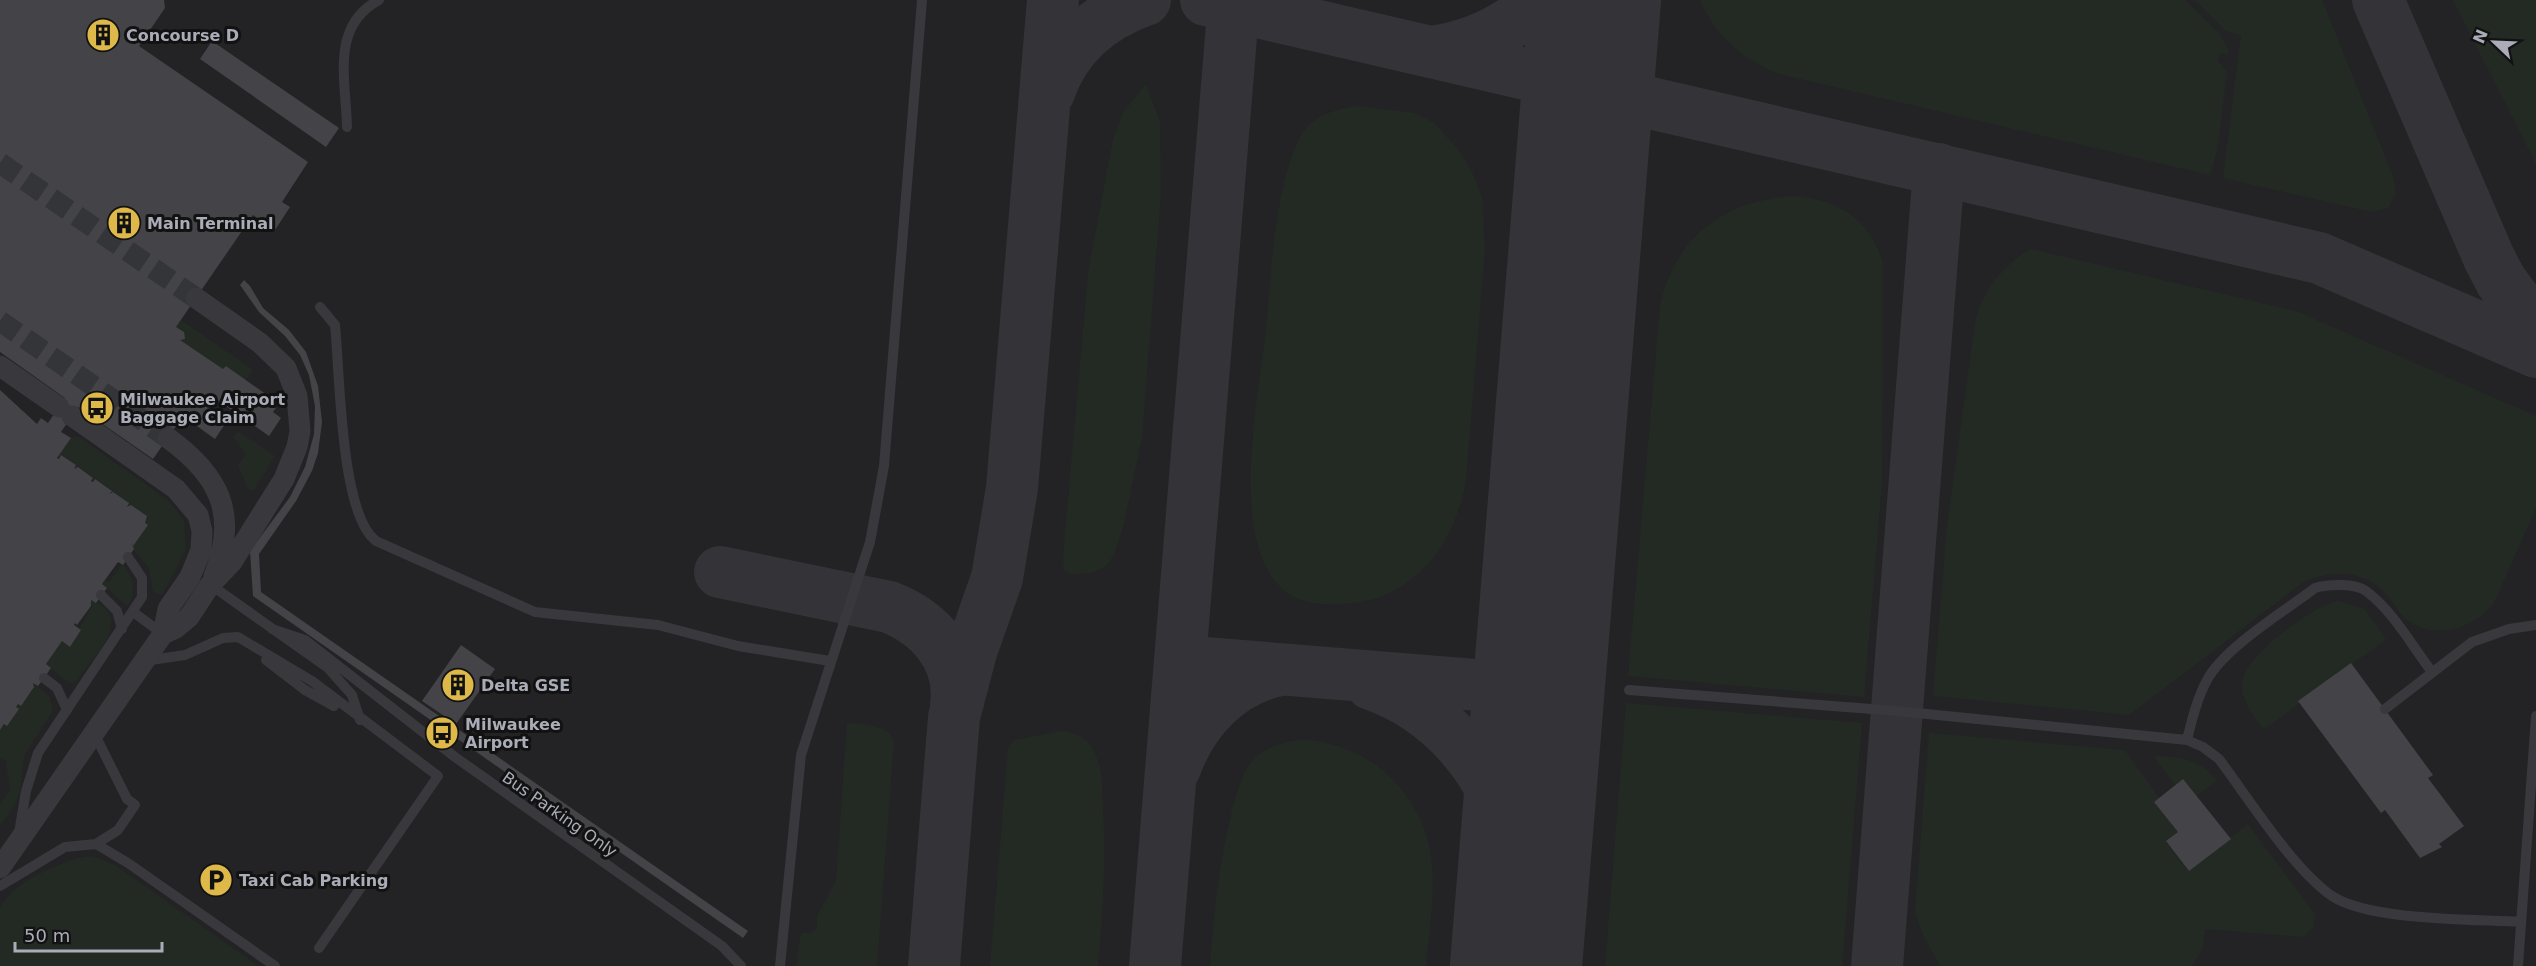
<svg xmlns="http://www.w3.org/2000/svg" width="2536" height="966" font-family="'DejaVu Sans',sans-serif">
<rect width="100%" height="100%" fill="#171718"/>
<path fill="#232325" d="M0,0H2536V966H0Z"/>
<path fill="#232a24" d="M1700,0H2185L2220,34L2229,51L2228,54L2221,53L2218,61L2227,72L2217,151L2210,175L1779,74C1743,59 1716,37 1700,0Z
M2195,0H2322L2393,176L2396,193L2388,208L2372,212L2223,178L2241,36L2225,30Z
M2453,0H2536V163L2535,162Z
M1146,84L1160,122L1161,194L1142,438L1123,527L1114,555L1106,566L1095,572L1072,575L1064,570L1063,558L1088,273L1113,139L1124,111Z
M1357,106L1415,113L1434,123L1459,150L1472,172L1482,197L1485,248L1466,481C1457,530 1432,574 1385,595C1368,602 1350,604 1332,604C1214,610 1257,409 1265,338C1271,282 1274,182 1302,134C1313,115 1337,109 1357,106Z
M1791,196C1836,198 1870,218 1883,263L1882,483L1864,697L1628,676L1660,306C1675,237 1722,202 1791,196Z
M2031,249L2296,311L2536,416V508L2494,603C2473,629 2433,643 2404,617C2397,609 2391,600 2384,592C2362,569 2328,570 2302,583L2129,715L1933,696L1947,526L1975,323C1982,291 2003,265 2031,249Z
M181,320L253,370L246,380L226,366L223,369L180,340L184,332L176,327Z
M239,432L275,456L254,490L248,489L238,465L246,454L233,437Z
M79,437L169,501L184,521L186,550L162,595L153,592L149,568L129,545H133L147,516L131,505L127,507L129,503L114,492L109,494L111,490L96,479L91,481L93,477L79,467L74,469L76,465L62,455L57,458L71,438Z
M122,564C133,573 138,596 127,606L102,584L105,580L109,582Z
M91,600C95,602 100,604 104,607C127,627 88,664 76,681L69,683L46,664L62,641L70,646L81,631L79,629L92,607Z
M2338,601L2365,609L2386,640L2299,701L2300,703L2264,730C2254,716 2242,702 2242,684C2243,657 2312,606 2338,601Z
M33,683L49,696L53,710L24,756L20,791L14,806L0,826V805L10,789L6,761L0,757V730L19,709L16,707L18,704L21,706L34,687Z
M1626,703L1862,723L1842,966H1605Z
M847,723C864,725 887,723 894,742L877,966H796L801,933H810L817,928V916L836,881Z
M1062,731C1077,732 1089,739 1095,753C1103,769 1102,790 1103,808C1106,861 1103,913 1098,966H990L1008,749L1014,740Z
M1929,733L2125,750L2159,798L2154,802L2178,832L2166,842L2188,871L2248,824L2315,914L2313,928L2303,937L2205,929L2202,950L2192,966H1940L1924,937L1915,912Z
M1307,740C1373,745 1427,798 1432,865C1435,898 1429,933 1426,966H1210C1214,912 1219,860 1233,807C1237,793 1241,777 1250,764C1262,747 1286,740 1307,740Z
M2157,756C2183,757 2201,760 2217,781L2196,796L2183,779L2175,785L2155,758Z
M92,856L115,865L258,966H0C0,949 0,927 0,910C6,885 68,857 92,856Z"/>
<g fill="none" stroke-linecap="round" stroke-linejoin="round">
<path stroke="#343438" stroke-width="52" d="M1206,0L2319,258L2536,352
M2378,0L2489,258L2501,281L2536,328
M1430,52C1472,47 1510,28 1541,0
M1049,92C1065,45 1099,16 1145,0
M720,572L889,607C930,623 962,658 956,705
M1180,661L1538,690
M1371,684C1440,708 1491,767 1510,837C1515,856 1516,876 1522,895
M1175,768C1192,720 1230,679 1281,670
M934,966L954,717L971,652L997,578L1012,488L1053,0
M1155,966L1234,0
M1877,966L1939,169"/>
<path stroke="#343438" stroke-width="132" d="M1516,966L1595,0"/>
</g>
<path fill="#444448" d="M0,0H164L165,8L139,46L308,162L282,202L290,207L275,230L253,215L176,327L184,332L185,339L180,340L223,369L226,366L270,397L267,402L276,408L273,412L281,418L269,436L217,400L212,409L225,424L215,439L183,416L153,459L78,407L61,432L71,438L57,458L59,459L61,455L76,465L74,469L78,467L93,478L91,481L93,482L95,479L112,491L109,494L113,492L129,503L127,507L131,505L147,516L145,523L148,525L133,546L131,543L134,549L123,565L118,562L102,584L107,588L96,603L91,600V606L77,625L75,623L74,625L81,630L70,647L62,641L46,664L51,668L44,678L38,686L33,683L34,687L21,706L18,704L16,707L19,709L7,726L4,724L0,730V390L37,424L41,418L48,423L65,398L0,352Z
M212,41L339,128L326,147L200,59Z
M244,280L250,286L263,308L289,330L306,352L318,386L322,422L318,453L312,471L296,501L259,554L261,592L748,931L743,938L253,596L250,551L290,497L305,467L314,434L315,406L309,375L300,355L285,336L259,312L240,285Z
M461,645L495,669L456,724L422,701Z
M2351,663L2433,775L2428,778L2464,826L2439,844L2442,847L2420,858L2385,810L2381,813L2298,701Z
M2183,779L2231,839L2189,871L2166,841L2178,832L2154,802Z"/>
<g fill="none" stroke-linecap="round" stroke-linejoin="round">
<path stroke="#343538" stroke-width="21" stroke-dasharray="21 10" stroke-linecap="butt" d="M0,163L196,298
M0,321L168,438"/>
<path stroke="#38383d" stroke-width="10" d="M347,127C346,80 330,26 379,0
M320,307L335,325C340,372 340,514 376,541L535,612L658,625L738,646L830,661
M208,583L328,668L352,695L360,720
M101,595L117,611L122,629
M133,612L163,634
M272,629L305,640L455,757L722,946L741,966
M266,660L305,690L334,706
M144,661L185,655L223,638L238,637L312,681L438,776L319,948
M44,678L57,688L67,710
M1629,690L1897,711L2187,740L2203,747L2219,759C2249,799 2293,869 2332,896C2370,921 2473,919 2521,922
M2385,709L2472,642L2509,629L2536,625
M2187,740C2192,719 2197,699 2207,680C2225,647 2285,611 2315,588C2329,584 2355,583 2366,591C2393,611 2412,646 2432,672
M19,833L26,791L38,753L142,597V578L128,557
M96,844L128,863L275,966
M0,886L65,847L96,844L118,830L135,805L127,799L94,733
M780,966L801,755L870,542L884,466L922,0
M2518,966L2536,716"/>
<path stroke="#38383d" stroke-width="21" d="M0,366L59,407
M72,416L176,489L198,515L202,531L201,550L190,577L168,609L163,634
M168,438C219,475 239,514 214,576
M0,868L163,634L176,628L189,617L210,585L232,562L284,479L297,447L300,431L297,396L286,368L260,343L196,298"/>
</g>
<defs>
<symbol id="building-disc" viewBox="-11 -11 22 22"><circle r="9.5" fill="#deb949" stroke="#121213"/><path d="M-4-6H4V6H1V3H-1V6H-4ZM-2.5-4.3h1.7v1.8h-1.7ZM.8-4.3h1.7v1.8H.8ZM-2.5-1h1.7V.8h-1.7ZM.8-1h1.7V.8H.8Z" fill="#111"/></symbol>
<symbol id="bus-disc" viewBox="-11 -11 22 22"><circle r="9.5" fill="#deb949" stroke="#121213"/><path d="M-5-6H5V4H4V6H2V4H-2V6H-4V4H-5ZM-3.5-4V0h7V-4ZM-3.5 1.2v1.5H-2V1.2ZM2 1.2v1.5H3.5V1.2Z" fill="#111"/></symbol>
<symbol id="parking-disc" viewBox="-11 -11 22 22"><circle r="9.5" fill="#deb949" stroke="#121213"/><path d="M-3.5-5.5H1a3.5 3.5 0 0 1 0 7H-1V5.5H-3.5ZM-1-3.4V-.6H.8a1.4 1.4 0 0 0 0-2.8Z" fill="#111"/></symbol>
</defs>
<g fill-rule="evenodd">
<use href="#building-disc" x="84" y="16" width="38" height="38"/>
<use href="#building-disc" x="105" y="204" width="38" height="38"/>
<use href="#bus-disc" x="78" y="389" width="38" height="38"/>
<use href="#building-disc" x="439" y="666" width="38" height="38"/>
<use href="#bus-disc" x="423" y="714" width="38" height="38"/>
<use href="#parking-disc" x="197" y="861" width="38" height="38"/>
</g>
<g text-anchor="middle" stroke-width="6" stroke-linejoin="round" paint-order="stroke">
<g font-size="16" font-weight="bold" fill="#aaadb7" stroke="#121213" text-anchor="start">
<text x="126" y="41">Concourse D</text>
<text x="147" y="229">Main Terminal</text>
<text x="120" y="405">Milwaukee Airport<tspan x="120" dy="18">Baggage Claim</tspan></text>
<text x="481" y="691">Delta GSE</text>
<text x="465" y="730">Milwaukee<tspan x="465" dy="18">Airport</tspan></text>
<text x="239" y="886">Taxi Cab Parking</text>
</g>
<g font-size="16" fill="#aaadb7" stroke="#121213">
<text transform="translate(560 814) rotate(35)" y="6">Bus Parking Only</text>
</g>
</g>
<g transform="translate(2494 42) rotate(293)" stroke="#121213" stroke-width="4.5" paint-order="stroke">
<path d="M0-4.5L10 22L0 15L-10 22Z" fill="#aaadb7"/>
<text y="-9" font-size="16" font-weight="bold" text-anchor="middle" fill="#aaadb7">N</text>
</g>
<path d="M15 942v9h147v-9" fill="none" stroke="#aaadb7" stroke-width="3"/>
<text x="24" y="942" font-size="18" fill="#aaadb7" stroke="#121213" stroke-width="4.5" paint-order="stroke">50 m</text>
</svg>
